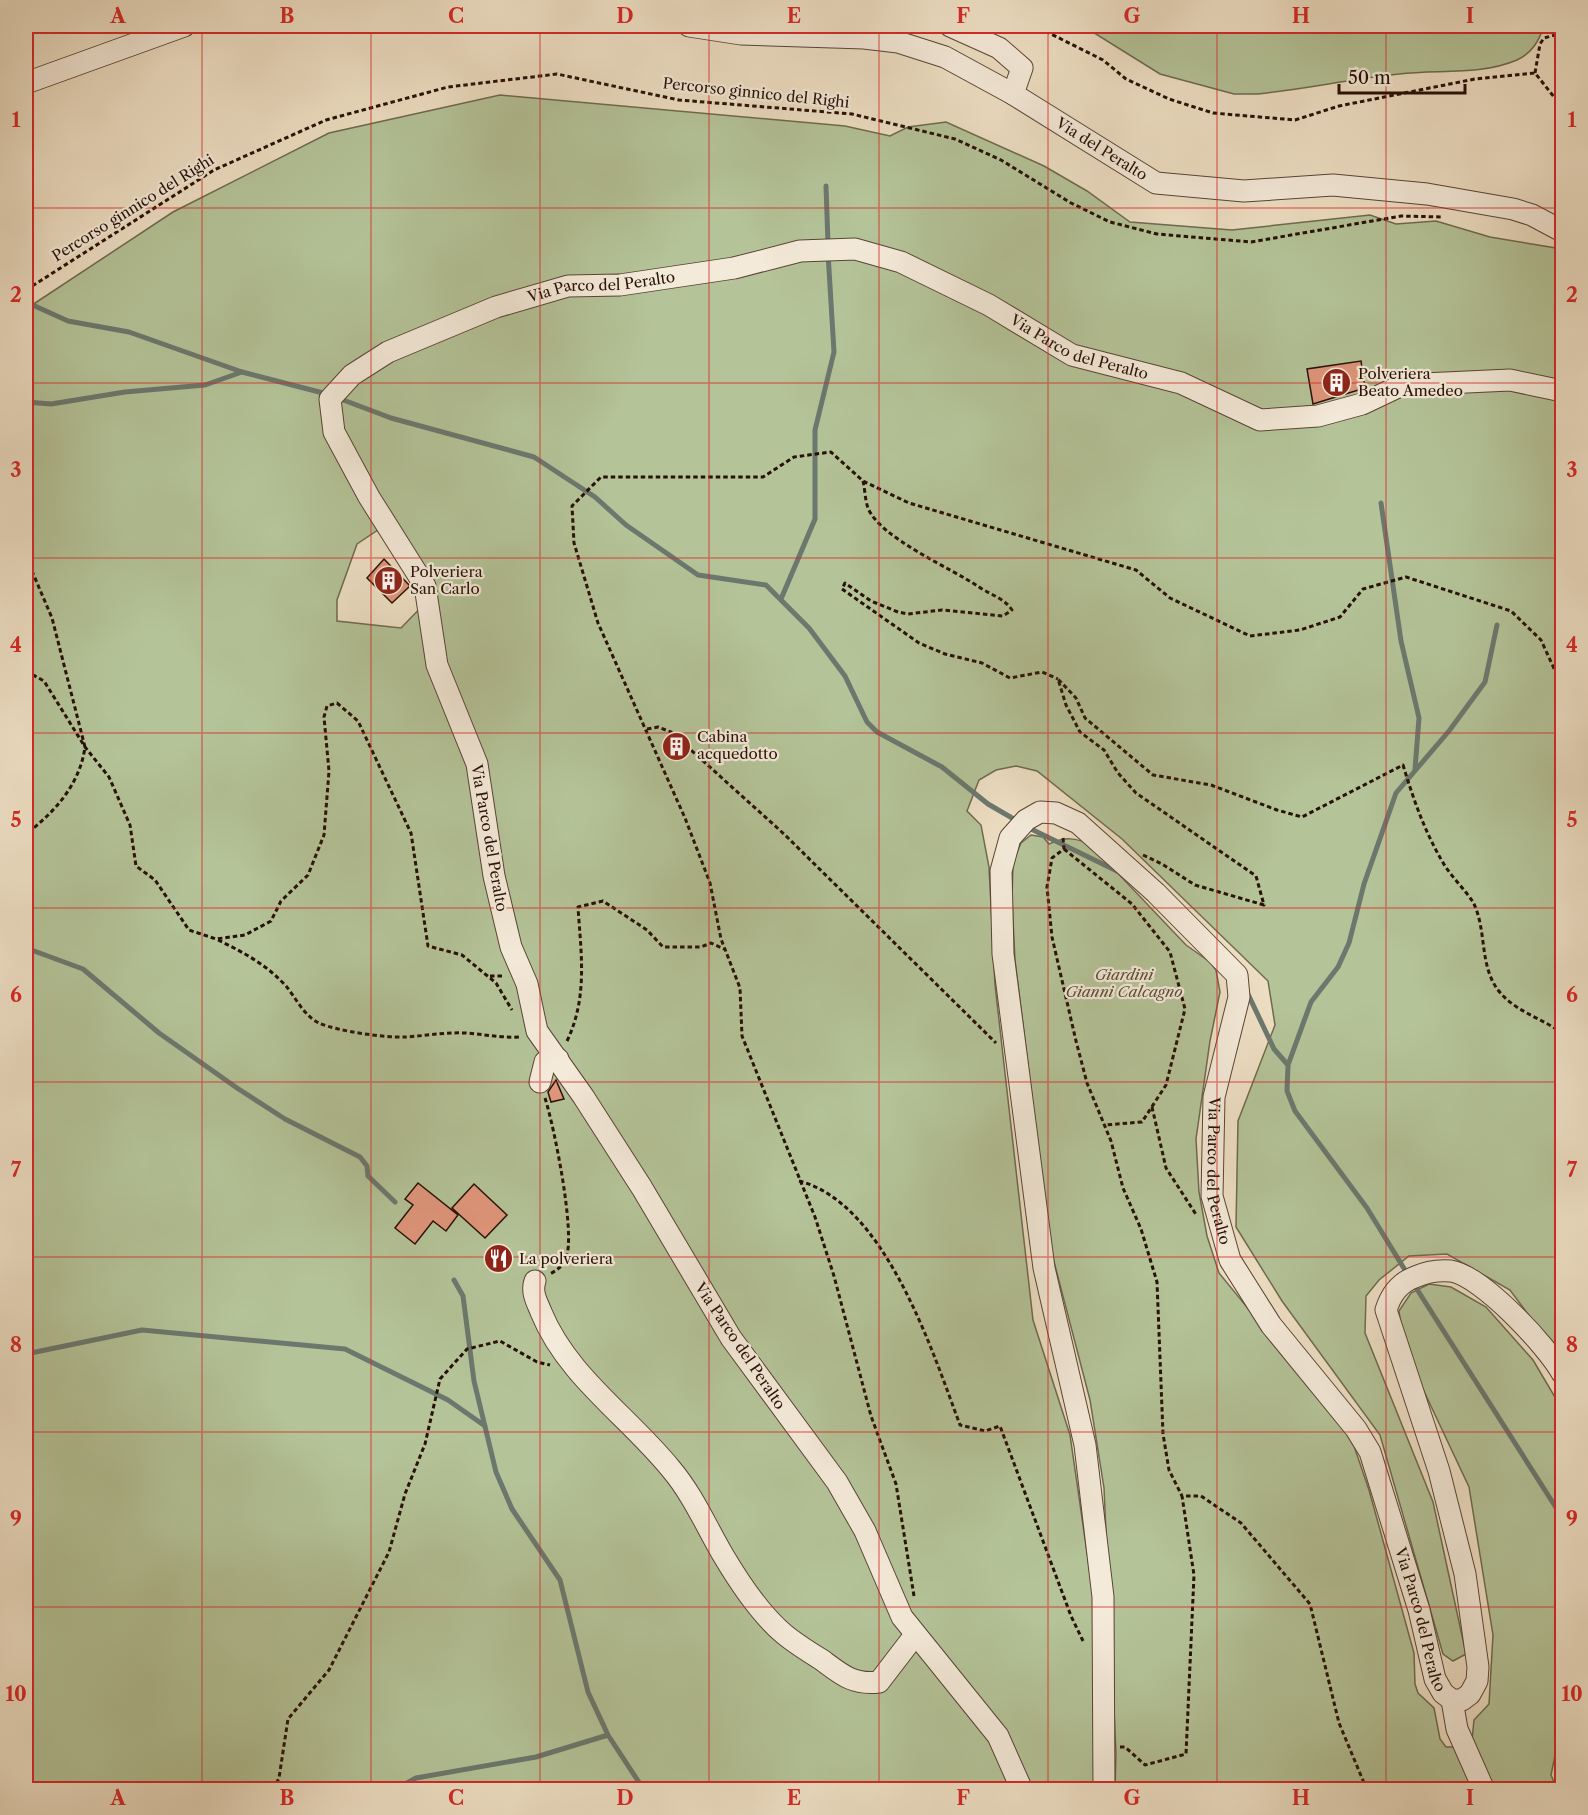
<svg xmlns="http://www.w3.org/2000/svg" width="1588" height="1815" font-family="'Libre Caslon Text',serif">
<rect width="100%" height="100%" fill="#eedfc4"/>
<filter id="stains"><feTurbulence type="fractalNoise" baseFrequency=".00333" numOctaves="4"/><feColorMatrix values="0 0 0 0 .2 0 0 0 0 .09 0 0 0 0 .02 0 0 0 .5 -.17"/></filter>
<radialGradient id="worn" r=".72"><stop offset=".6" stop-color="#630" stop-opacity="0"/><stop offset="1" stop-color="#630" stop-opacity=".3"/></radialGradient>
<path fill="#b4c398" stroke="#6e6a4f" stroke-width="1.5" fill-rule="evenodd" d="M1083,26H1544C1539,41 1532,53 1517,60C1479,76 1438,69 1399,74C1351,79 1305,89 1258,94H1234L1160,74Z
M500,95L845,126L890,136L908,127L946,122L1044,166L1087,191L1130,222L1232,230L1370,215L1396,224L1436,221L1490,237L1562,249V1360L1510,1290L1447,1254L1409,1256L1379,1280L1366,1296L1365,1333L1433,1502L1466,1654L1453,1661L1443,1654L1380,1435L1282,1301L1236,1227L1238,1121L1275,1025L1268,981L1122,839L1037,771L1016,766L996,770L979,780L967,811L981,825L989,867L995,985L1033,1320L1070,1435L1094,1601V1789H26V309L173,212L329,133ZM393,520L434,594L401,628L337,621V600L357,544Z
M1031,835L1043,837L1049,844C1065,837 1075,837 1091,845L1186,945L1210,962L1216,970L1220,992L1210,1041L1196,1139L1199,1192L1207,1236L1219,1273L1335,1415L1354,1446L1369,1490L1414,1653L1415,1684L1418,1693L1434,1708L1440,1739L1446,1747H1465L1472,1740L1474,1720L1489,1704L1493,1635L1469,1487L1422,1387L1402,1332L1399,1311L1411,1293L1429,1284L1451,1287L1486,1307L1533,1360L1562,1409V1722L1551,1775L1557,1789H1115L1116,1753L1104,1488L1090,1400L1051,1250L1015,960L1012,900L1013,862L1021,843Z"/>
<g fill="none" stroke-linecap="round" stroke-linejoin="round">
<path stroke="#6b786e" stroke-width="5" d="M826,186L828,244
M26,302L68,321L129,332L242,372L327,394
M338,398L391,418L534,457L595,497L626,525L698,575L766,585L809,628L845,676L867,722L877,732L942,767L988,804L1019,822
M26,402L51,404L125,392L205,385L242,372
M1381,503L1401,641L1419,718L1415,769
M781,599L815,519V430L834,352L828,253
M1027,827L1119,872
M26,948L83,969L159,1033L237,1088L285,1119L360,1157L367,1166L368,1176L395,1202
M1247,992L1274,1049L1288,1065
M1408,1275L1367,1208L1295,1111L1287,1091L1288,1065L1311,1002L1338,967L1349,943L1364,884L1396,793L1449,731L1485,682L1497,625
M454,1280L463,1296L474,1381L496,1472L512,1509L560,1580L588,1692L608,1735L644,1790
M1413,1283L1562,1517
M26,1354L142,1330L345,1349L448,1400L485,1426
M394,1790L416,1778L536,1757L608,1735"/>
</g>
<path fill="#e0967b" stroke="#271006" stroke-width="1.5" d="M1361,361L1365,388L1313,404L1307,369Z
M384,559L410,586L392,603L367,578Z
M556,1080L564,1099L551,1102L548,1092Z
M418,1183L458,1215L446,1231L433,1221L415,1244L395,1228L413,1205L405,1199Z
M474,1184L507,1215L485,1238L452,1208Z"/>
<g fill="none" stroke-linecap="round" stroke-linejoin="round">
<defs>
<g id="minor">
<path id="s1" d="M689,26L741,34L864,38L898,42L945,57L1013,94L1156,183L1244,191L1333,185L1427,194L1513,209L1532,215L1562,231"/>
<path d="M950,26L999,48L1022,68L1013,94"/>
<path d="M26,83L184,26"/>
<path d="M540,1082L545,1062L558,1059"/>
<path d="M535,1281C531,1292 537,1302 541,1312C567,1376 628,1416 671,1469C693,1495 706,1526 723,1555C739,1582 760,1614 784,1634C796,1644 809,1652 822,1660C842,1675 853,1685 879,1682L915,1635"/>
<path d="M1452,1700L1457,1729L1484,1790"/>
<path id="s2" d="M1022,1790L998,1736L902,1617L865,1531L837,1482L731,1338L642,1188L583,1096L537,1031L527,984L511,947L494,876L477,764L437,665L425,586L369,497L334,432L330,399L352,375L388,352L496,307L568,286L620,285L734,268L800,251L855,249L901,262L989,305L1072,355L1181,383L1260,420L1318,416L1362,404L1402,385L1510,380L1562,391"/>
<path id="s3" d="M1104,1790L1103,1597L1085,1445L1044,1268L1003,954L1001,871L1010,838L1026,820L1040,812L1056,813L1078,823L1156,893L1237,975L1239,997L1214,1097L1212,1196L1230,1260L1271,1325L1356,1429L1370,1452L1419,1610L1435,1679L1443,1693L1452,1700H1462L1470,1694L1477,1681L1478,1667L1465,1574L1439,1471L1386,1310C1391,1294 1399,1283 1415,1277C1426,1272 1439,1270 1451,1271C1482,1276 1547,1346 1562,1373"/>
</g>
</defs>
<use href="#minor" stroke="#594436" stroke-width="23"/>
<path stroke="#271006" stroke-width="3" stroke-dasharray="4.5 3" stroke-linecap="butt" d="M1016,26L1045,31L1103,60L1126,79L1169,99L1213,113L1295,120L1339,106L1475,79L1535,73L1562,107
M1535,73L1540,44L1544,38L1559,34L1562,26
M26,290L214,170L326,120L448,87L557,74L679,100L852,114L955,139L1001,160L1071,203L1110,222L1157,234L1251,242L1401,216L1442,217
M863,481C865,489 865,500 868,508C880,538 951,568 979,587C991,595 1004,598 1012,610L1003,616L942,610L908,614L898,612L871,601L845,583L842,589L919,643L945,654L982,663L1010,678L1042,672L1058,679
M26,557L52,618L85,747C80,784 55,812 26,834
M26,671L44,681L85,747L109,777L130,825L136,866L155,880L189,930L216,939L245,935L271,921L281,901L308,875L324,835L329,771L324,717L327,706L337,703L358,721L411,833L428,946L462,955L496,983L512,1010
M647,729L658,727L671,732L784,834L996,1043
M1063,838L1064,849L1052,858L1047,887L1052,937L1076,1041L1087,1083L1111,1141L1123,1188L1141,1229L1157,1282L1163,1434L1169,1470L1182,1496
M1064,849L1132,904L1170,952L1185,1009L1166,1085L1142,1122L1105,1125
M1143,855L1162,864L1195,885L1264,905L1256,876L1136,793L1118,773L1104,750L1080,732L1066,705L1058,679L1076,698L1085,718L1153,775L1211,785L1277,810L1302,817L1403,765C1414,801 1425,833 1445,866C1453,878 1465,890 1473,902C1487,929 1479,965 1498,990C1515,1012 1542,1018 1562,1033
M218,940C243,952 267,965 286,986C296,998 304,1016 319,1023C336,1031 386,1038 405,1037C425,1036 444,1032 465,1033C483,1034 500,1038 519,1037
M490,976H505
M567,1041C588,997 581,954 578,907L603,901L647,930L663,947H701L711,943L724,949
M545,1098C554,1126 576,1234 566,1258C563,1266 557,1270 550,1274
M1152,1107L1166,1168L1197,1216
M799,1181C885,1203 932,1350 960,1425L985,1431L1000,1426L1071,1616L1083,1641
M914,1596L896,1484L871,1416L834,1276L815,1217L742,1036L740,988L721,939L710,883L685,818L598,623L574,543L572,506L601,477H763L794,457L831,452L863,481L909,503L1136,570L1170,598L1250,636L1300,630L1340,617L1363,589L1406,577L1511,611L1541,640L1562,686
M1120,1747H1125L1145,1765L1186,1754L1194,1575L1182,1496H1201L1241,1523L1310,1604L1339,1723L1367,1790
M273,1790L279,1778L288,1719L329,1670L389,1552L405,1494L425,1444L440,1379L467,1349L500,1341L537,1362L550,1365"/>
<use href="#minor" stroke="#f4ead9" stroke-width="21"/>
</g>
<path fill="none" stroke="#d62828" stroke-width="1.5" stroke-opacity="0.55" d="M202,26V1790M371,26V1790M540,26V1790M709,26V1790M879,26V1790M1048,26V1790M1217,26V1790M1386,26V1790M26,208H1562M26,383H1562M26,558H1562M26,733H1562M26,908H1562M26,1082H1562M26,1257H1562M26,1432H1562M26,1607H1562"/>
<defs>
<symbol id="building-disc" viewBox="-11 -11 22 22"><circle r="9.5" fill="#8f2418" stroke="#f4ead9"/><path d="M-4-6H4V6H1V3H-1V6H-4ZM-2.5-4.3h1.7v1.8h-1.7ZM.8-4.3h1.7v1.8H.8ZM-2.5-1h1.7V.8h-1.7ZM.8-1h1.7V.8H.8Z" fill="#fff"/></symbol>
<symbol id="restaurant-disc" viewBox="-11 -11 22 22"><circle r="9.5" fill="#8f2418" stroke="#f4ead9"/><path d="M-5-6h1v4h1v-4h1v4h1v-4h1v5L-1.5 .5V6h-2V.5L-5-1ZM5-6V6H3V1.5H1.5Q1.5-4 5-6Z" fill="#fff"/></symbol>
</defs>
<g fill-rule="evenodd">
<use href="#building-disc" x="1320" y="366" width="33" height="33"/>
<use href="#building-disc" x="372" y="564" width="33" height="33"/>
<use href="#building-disc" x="660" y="730" width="33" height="33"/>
<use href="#restaurant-disc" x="482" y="1242" width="33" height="33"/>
</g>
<g text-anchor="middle" stroke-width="4.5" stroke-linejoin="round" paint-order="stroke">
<g font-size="15" fill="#271006" stroke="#f4ead9">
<text transform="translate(756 93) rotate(6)" y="5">Percorso ginnico del Righi</text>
<text dy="5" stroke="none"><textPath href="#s1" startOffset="441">Via del Peralto</textPath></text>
<text transform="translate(133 208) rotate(-32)" y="5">Percorso ginnico del Righi</text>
<text dy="5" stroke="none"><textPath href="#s2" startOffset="1878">Via Parco del Peralto</textPath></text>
<text dy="5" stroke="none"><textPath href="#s2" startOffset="2382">Via Parco del Peralto</textPath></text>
<text transform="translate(489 838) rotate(80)" y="5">Via Parco del Peralto</text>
<text dy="5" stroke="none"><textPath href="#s3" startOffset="1462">Via Parco del Peralto</textPath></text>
<text transform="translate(740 1346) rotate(56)" y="5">Via Parco del Peralto</text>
<text dy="5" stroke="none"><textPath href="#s3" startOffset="1966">Via Parco del Peralto</textPath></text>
</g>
<g font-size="15" fill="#271006" stroke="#f4ead9" text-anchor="start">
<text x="1358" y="379">Polveriera<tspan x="1358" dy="17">Beato Amedeo</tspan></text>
<text x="410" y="577">Polveriera<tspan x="410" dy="17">San Carlo</tspan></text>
<text x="697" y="742">Cabina<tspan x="697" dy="17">acquedotto</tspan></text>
<text x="519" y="1264">La polveriera</text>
</g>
<g font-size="15" font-style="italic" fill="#584f39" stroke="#f4ead9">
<text x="1124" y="980">Giardini<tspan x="1124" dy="17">Gianni Calcagno</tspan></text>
</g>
</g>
<rect width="1588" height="1815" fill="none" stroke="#eedfc4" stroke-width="66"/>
<path d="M1339 84v9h126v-9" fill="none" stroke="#271006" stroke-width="3"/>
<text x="1348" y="84" font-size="18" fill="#271006" stroke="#f4ead9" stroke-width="4.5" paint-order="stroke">50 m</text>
<rect x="33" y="33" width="1522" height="1749" fill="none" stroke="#d62828" stroke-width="2"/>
<g font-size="20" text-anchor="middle" font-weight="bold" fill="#d62828">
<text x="118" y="23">A</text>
<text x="287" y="23">B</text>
<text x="456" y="23">C</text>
<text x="625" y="23">D</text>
<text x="794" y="23">E</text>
<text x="963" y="23">F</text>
<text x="1132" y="23">G</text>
<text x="1301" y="23">H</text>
<text x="1470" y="23">I</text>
<text x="16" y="127">1</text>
<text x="1572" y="127">1</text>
<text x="16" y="302">2</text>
<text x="1572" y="302">2</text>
<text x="16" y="477">3</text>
<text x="1572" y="477">3</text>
<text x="16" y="652">4</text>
<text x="1572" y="652">4</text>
<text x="16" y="827">5</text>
<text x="1572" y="827">5</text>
<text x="16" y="1002">6</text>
<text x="1572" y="1002">6</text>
<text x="16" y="1177">7</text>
<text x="1572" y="1177">7</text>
<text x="16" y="1352">8</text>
<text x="1572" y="1352">8</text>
<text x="16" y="1526">9</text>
<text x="1572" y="1526">9</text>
<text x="16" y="1701">10</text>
<text x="1572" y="1701">10</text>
<text x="118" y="1805">A</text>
<text x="287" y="1805">B</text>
<text x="456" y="1805">C</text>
<text x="625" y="1805">D</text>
<text x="794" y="1805">E</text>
<text x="963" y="1805">F</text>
<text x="1132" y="1805">G</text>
<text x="1301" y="1805">H</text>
<text x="1470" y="1805">I</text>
</g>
<rect width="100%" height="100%" filter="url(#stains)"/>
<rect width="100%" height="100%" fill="url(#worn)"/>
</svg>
